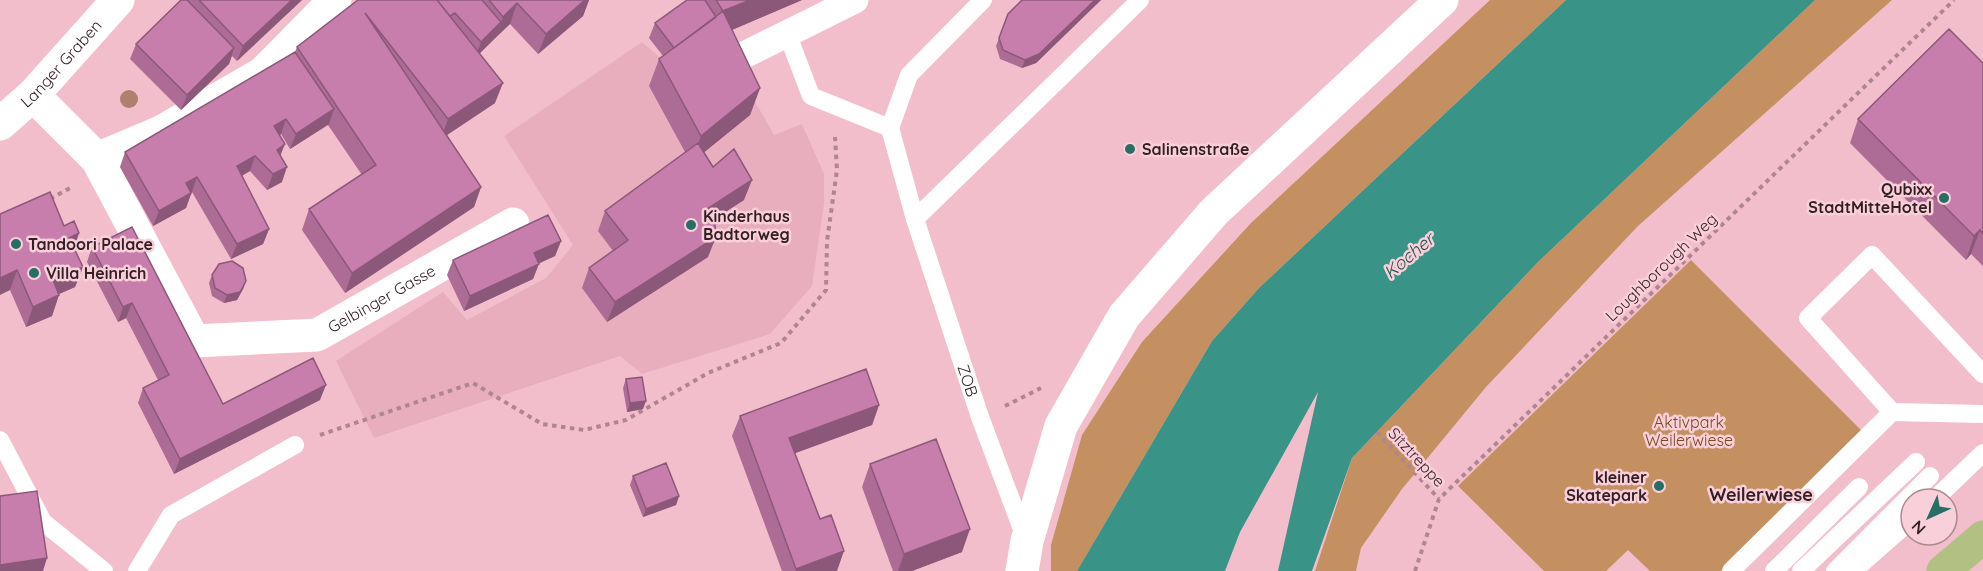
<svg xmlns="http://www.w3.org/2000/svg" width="1983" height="571" font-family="Quicksand,sans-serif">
<rect width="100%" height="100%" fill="#f3becb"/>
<path fill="#e9aebd" d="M642,42L672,68L722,43L774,135L802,124L824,174V204L812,286L770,334L642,374L620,356L374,438L336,361L443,292L467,320L546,278L573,245L504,136Z"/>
<path fill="#c59061" d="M1490,0H1566L1259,288L1212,341L1077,571H1051V545L1082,435L1142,342L1251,223Z
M1815,0H1892L1638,226L1486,387L1402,489L1361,548L1356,571H1315L1352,458L1538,262Z
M1691,260L1863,432L1721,571H1650L1628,550L1606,571H1544L1458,486Z"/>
<path fill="#399386" d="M1566,0H1815L1538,262L1352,458L1312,571H1278L1318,392L1240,532L1225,571H1077L1212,341L1259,288Z"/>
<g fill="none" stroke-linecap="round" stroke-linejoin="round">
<path stroke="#af8690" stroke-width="4" stroke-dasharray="4.5 4.5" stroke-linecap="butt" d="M50,199L72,187
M1005,406L1041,388
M1377,432L1439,499
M320,435L473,383L542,424L584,430L626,420L708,373L781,343L826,290L827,241L837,170L835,137
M1415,571L1439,499L1954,0"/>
<g stroke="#fff" stroke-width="18">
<path id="s1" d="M983,0L909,75L890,128L915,219L980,417L1025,537"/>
<path d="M787,33L811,96L890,128"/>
<path d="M915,219L1140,0"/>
<path d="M1983,374L1872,255L1808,318L1892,412L1983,414"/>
<path d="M0,440L43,522L104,571"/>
<path d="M1935,499L1983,453"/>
<path d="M137,571L171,515L295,445"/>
<path d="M1731,571L1892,412"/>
<path d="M1774,571L1859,487"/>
<path d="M1801,571L1916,462"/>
<path d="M1835,571L1930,476"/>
<path d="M1853,571L1911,520"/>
</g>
<path stroke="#fff" stroke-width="27" d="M736,59L855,0"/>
<g stroke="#fff" stroke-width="33">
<path id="s2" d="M33,95L97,159L194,341L317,335L513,224"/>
<path d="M97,159L161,132L263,73L335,0"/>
<path d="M1022,571L1027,541L1061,426L1124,316L1214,212L1442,0"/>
</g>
<path stroke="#fff" stroke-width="33" id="s3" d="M0,124L33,95L118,0"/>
<path stroke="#b2c183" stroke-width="33" d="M1943,571L1983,537"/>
</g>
<circle fill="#b07f6d" cx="129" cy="99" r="9"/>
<path fill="#ac6c95" d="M181,0H302L237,61L232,56L229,64L181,110L130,59L136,44Z
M358,0H589L583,16L538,54L510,24L479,54L495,103L447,135L481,187L474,207L345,293L302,230L309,209L362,175L328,125L290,149L281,134L279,135L282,182L267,190L250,171L242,176L269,229L263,244L231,259L192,192L186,208L153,226L120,167L125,152L295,52L297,47Z
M687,0H802L732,30L760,88L750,115L704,152L713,167L744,200L712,220L708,257L607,322L582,288L589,268L613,251L598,231L605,211L685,152L649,86L659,59L663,56L649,38L655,23Z
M1022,0H1101L1036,63L1022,68L1000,59L996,46L1008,14Z
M1983,63V266L1971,254L1966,260L1850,143L1858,119Z
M0,214L64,226L79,233L74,247L83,267L75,287L59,294L52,316L26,327L10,290Z
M561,241L555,256L538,264L533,279L464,311L447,275L453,260Z
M92,247L223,404L320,400L174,474L138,403L143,388L158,380L126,318L118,322L87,262Z
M212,275L246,281L243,289L237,300L224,303L212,296L209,283Z
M626,379L643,409L627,412L623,388Z
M879,405L872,425L795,453L837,571H782L732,436L740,416Z
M870,464L962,552L912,571H893L862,487Z
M633,476L679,496L676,505L643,517L630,485Z"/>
<path fill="#8c5879" d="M292,0H302L237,61L243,46Z
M585,0H589L583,16L538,54L546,34Z
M750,0H802L713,38L723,11Z
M1095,0H1101L1036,63L1022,68L1025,60Z
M517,3L510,24L496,37L503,17Z
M501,22L496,37L475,58L481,42Z
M234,48L229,64L181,110L187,95Z
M503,83L495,103L441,139L448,119Z
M760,88L750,115L691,163L701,136Z
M334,109L329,124L290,149L296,134Z
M286,119L281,134L268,141L274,126Z
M285,144L279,159L277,150Z
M255,156L250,171L231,181L237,166Z
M287,167L282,182L267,190L273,174Z
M197,177L192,192L180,198L186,183Z
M752,180L744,200L696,231L704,211Z
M481,187L474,207L345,293L352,273Z
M191,193L186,208L153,226L159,211Z
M269,229L263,244L231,259L237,244Z
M1980,230L1971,254L1966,260L1974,236Z
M79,233L72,254L69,238Z
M716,237L708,257L607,322L615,302Z
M561,241L555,256L528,268L534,253Z
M539,264L533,279L464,311L470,296Z
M83,267L75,287L45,300L53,280Z
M17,270L10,290L0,295V278Z
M246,281L243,289L237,300L224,303L227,295Z
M59,295L52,316L26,327L33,307Z
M132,303L126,318L118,322L123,307Z
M326,385L320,400L174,474L180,459Z
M646,401L643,409L627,412L630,403Z
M879,405L872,425L782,458L789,438Z
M679,496L676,505L643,517L646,509Z
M970,529L962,552L912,571H898L904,554Z
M844,551L837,571H796V569Z
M47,558L43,571H0V565Z"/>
<path fill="#c87ead" stroke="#8c5879" stroke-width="1.5" d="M181,0H187L234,48L187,95L136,44Z
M199,0H292L243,46Z
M358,0H437L503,83L448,119L365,13L481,187L352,273L309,209L376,165L297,47Z
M437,0H482L501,22L481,42L455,13L450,16Z
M489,0H585L546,34L517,3L503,17Z
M687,0H705L716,17L674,48L655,23Z
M716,0H750L723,11L760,88L701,136L659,59L723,11Z
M1022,0H1095L1039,54L1025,60L1003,50L999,38L1008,14Z
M1949,29L1983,63V234L1980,230L1974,236L1858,119Z
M295,52L334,109L296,134L286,119L274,126L285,144L277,150L287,167L273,174L255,156L237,166L269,229L237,244L197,177L186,183L191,193L159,211L125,152Z
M698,143L713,167L734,149L752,180L704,211L715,224L716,237L615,302L589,268L628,240L605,211Z
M50,192L64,226L74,221L79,233L69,238L83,267L53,280L59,295L33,307L17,270L0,278V214Z
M548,215L561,241L534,253L539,264L470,296L453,260Z
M132,227L223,404L313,358L326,385L180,459L143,388L169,375L132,303L123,307L92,247Z
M232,261L243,268L246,281L240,292L227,295L215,288L212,275L219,264Z
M866,369L879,405L789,438L820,519L831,515L844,551L796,569L740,416Z
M642,377L646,401L630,403L626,379Z
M936,439L970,529L904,554L870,464Z
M666,463L679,496L646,509L633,476Z
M37,491L47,558L0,565V496Z"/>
<g fill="#276e64" stroke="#f9cfd9" stroke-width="2">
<circle cx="1130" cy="149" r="6"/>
<circle cx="1944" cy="198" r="6"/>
<circle cx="691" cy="225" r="6"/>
<circle cx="16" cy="244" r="6"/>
<circle cx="34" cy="273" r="6"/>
<circle cx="1659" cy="486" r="6"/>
</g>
<g text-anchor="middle" stroke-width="5" stroke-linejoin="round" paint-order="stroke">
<g font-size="16" fill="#331f25" stroke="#f9cfd9">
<text dy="6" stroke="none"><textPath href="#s3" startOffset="86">Langer Graben</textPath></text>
<text transform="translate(1661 267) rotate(-44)" y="6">Loughborough Weg</text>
<text dy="6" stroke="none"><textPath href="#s2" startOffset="494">Gelbinger Gasse</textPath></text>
<text dy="6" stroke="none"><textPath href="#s1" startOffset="426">ZOB</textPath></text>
<text transform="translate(1417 457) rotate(47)" y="6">Sitztreppe</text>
</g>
<g font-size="16" font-weight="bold" fill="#331f25" stroke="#f9cfd9" text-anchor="start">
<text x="1142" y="155">Salinenstraße</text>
<text x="1932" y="195" text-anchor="end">Qubixx<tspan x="1932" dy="18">StadtMitteHotel</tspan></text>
<text x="703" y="222">Kinderhaus<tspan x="703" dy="18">Badtorweg</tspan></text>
<text x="28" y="250">Tandoori Palace</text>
<text x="46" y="279">Villa Heinrich</text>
<text x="1647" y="483" text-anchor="end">kleiner<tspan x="1647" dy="18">Skatepark</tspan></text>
</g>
<g font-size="16" fill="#794c20" stroke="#f9cfd9">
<text x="1689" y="428">Aktivpark<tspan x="1689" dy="18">Weilerwiese</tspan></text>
</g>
<g font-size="18" font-style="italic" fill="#23554e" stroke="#f9cfd9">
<text transform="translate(1409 256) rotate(-40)" y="6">Kocher</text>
</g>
<g font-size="18" font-weight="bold" fill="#331f25" stroke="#f9cfd9">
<text x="1761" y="501">Weilerwiese</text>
</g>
</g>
<g transform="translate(1929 517) rotate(225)"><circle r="28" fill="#f9cfd9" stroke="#aa8991" stroke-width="1.5"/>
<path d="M0-4.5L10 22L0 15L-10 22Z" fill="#276e64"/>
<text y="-9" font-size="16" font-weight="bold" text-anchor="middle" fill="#331f25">N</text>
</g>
</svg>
